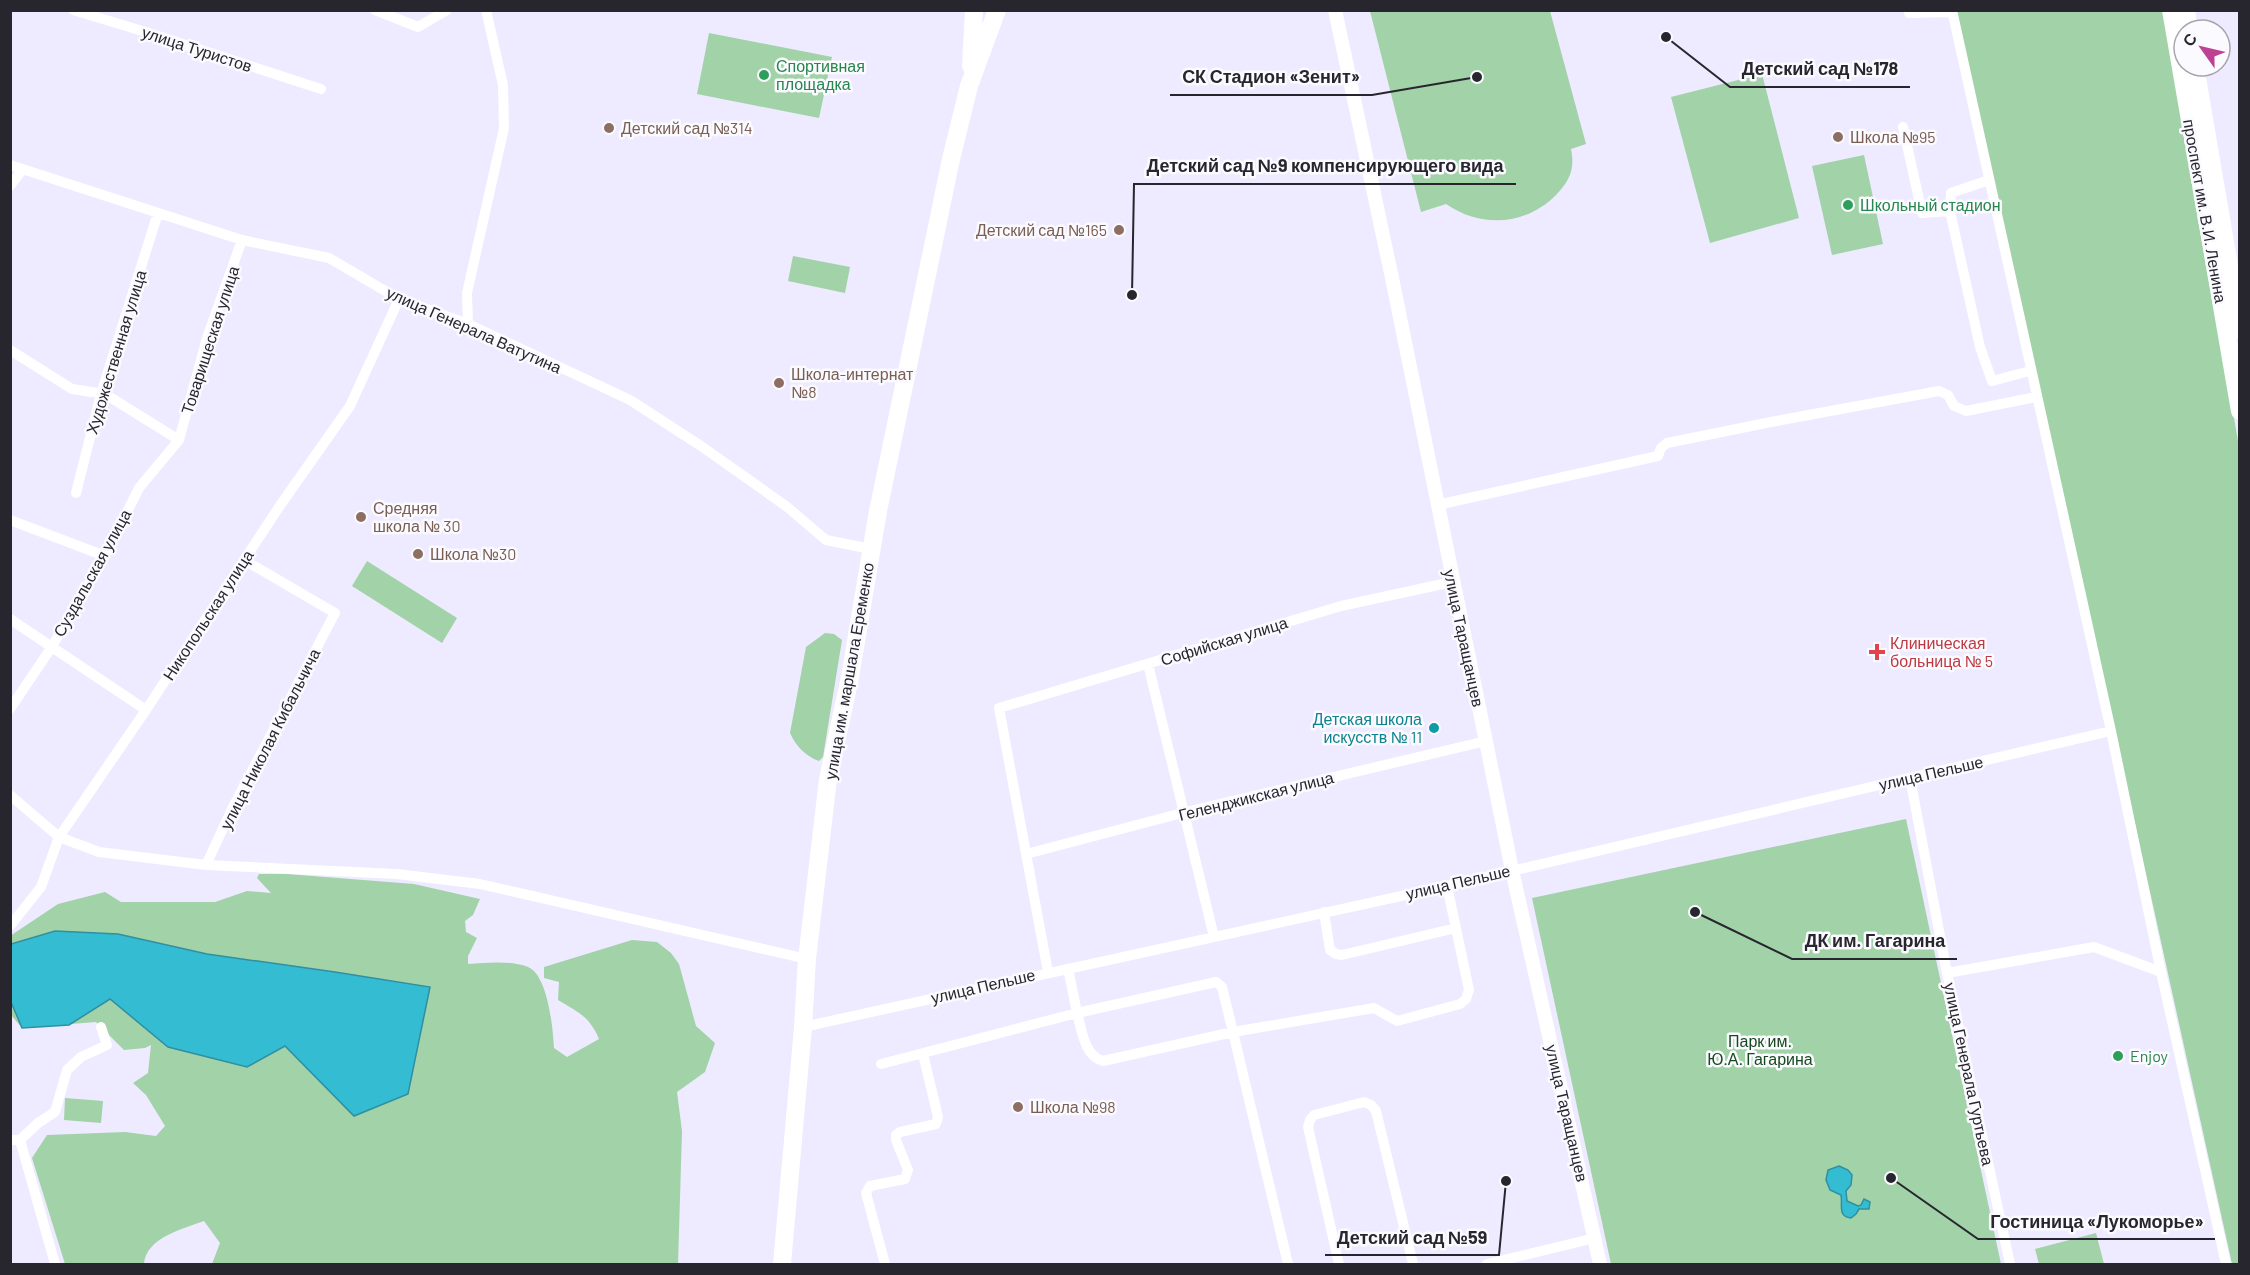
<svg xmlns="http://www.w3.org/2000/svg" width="2250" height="1275" font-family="Barlow,sans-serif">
<rect width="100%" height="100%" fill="#eeeaff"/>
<path fill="#a2d2a7" d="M1370,11H1550L1586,144L1571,149C1575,169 1570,180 1556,195C1525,226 1481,228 1446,204L1421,212Z
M1956,11H2164L2239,447V1264H2232Z
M709,33L832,57L819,118L697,94Z
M1762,74L1799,218L1710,243L1671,97Z
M1864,155L1883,244L1832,255L1812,166Z
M793,256L850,267L845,293L788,281Z
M367,561L457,618L442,643L352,586Z
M825,633L834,634L842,640L823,757L819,761C805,756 796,746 790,733L806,647Z
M1906,819L2001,1264H1611L1532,898Z
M259,874H287L414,884L480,899L473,915L465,921L466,932L477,938L468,956V964C487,963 509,960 528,967C548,975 553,1029 554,1048L567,1057L599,1039C590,1017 578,1012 558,1000L559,982L544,978V967L632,940L657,942L671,953L679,964L696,1026L715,1043L705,1072L677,1092L682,1131L678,1264H212L220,1243L204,1221C182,1229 146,1238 144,1264H65L32,1158L47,1135L125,1132L156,1136L165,1126L146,1095L133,1083L148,1073L151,1045L145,1048L124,1050L96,1022L22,1028L11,1015L10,936L58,904L105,892L121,902H215L247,891L271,893L257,878Z
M65,1098L103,1101L101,1123L64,1120Z
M2096,1233L2104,1264H2039L2035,1249Z"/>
<path fill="#34bcd2" stroke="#308fa1" stroke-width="1.5" d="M55,931L118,934L207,954L335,972L430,987L408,1094L354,1116L285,1046L247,1067L168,1047L110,999L69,1025L22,1028L11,1002V944Z
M1839,1166L1848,1170L1852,1175L1851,1185L1846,1191L1847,1201L1858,1206L1861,1205L1864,1199L1870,1202L1869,1209H1859L1856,1214L1851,1218C1837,1217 1843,1204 1841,1195L1830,1190L1826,1180L1828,1170Z"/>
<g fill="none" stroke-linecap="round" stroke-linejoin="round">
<path stroke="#fff" stroke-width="10" d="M73,10L149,33L321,89
M375,10L418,27L447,10
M1908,10L1909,13L1952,12
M1952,10L2111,731L2161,972L2226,1264
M1903,127L1922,213L1950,211
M10,165L242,240L329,258L399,299L468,324L630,400L701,446L786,506L826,540L871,549
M1989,180L1951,193L1950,211L1980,347L1992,381L2030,371
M10,186L23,169
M468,324L467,293L504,128L503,85L486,10
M10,350L72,389L105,394L179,440
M76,493L101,394L158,213
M1437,505L1658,456L1661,448L1667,443L1771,422L1939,391L1948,395L1954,406L1966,411L2036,397
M10,520L105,556
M10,619L146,710
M1148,664L1214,937
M10,709L51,648L105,556L139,488L179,440L207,338L242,240
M1910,778L1947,973L2010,1264
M10,795L59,837L99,852L206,865L397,874L480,884L807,959
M1026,854L1186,812L1486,741
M206,865L232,809L335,613L244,560
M1324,912L1330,950L1336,954L1342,955L1456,928
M10,926L41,887L59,837L146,710L279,507L350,406L399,299
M1048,972L999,708L1341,606L1452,582
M1947,973L2094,947L2161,972
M1216,982L1222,987L1233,1032L1103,1061C1084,1056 1082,1030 1077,1013Z
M803,1027L1447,886L2111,731
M881,1064L1077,1013L1069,973L1066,969
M10,1140H20L38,1123L55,1112L67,1070L81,1057L107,1045L101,1027
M20,1140L55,1264
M885,1264L866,1193L870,1186L905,1179L908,1170L896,1140V1135L900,1132L936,1124L938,1117L923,1054
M1288,1264L1233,1032L1374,1008L1397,1021L1460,1004L1466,999L1469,990L1447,886
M1339,1264L1308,1127L1310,1120L1314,1115L1364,1102L1371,1105L1376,1111L1413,1264
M1487,1264L1595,1238"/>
<path stroke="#fff" stroke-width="14" d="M1335,10L1392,278L1512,870L1600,1264"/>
<path stroke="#fff" stroke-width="18" d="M2171,10L2240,411
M2186,10L2189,30
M2195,66L2240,330"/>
<path stroke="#fff" stroke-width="18" d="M971,66L974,10
M782,1264L803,1027L807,959L828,779L850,677L878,511L951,159L969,86L997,10"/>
</g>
<g fill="#2e9e5b" stroke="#fbfafe" stroke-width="2">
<circle cx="764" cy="75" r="6"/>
<circle cx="1848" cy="205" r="6"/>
<circle cx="2118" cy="1056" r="6"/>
</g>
<g fill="#8d6e63" stroke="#fbfafe" stroke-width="2">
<circle cx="609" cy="128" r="6"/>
<circle cx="1838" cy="137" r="6"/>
<circle cx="1119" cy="230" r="6"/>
<circle cx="779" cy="383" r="6"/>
<circle cx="361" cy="517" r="6"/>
<circle cx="418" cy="554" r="6"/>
<circle cx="1018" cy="1107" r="6"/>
</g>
<path fill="#e0444e" stroke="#fbfafe" stroke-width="2" d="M1874 643h6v6h6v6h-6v6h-6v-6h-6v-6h6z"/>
<circle fill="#0f9aa8" stroke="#fbfafe" stroke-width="2" cx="1434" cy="728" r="6"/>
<g text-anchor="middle" stroke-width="5" stroke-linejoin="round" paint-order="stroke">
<g font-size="16" fill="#27262e" stroke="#fbfafe">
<text transform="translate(197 49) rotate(18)" y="6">улица Туристов</text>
<text transform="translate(2205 211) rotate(80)" y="6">проспект им. В.И. Ленина</text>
<text transform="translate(474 330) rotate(24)" y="6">улица Генерала Ватутина</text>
<text transform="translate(210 340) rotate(-72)" y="6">Товарищеская улица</text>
<text transform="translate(116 352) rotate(-73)" y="6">Художественная улица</text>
<text transform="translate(92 573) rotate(-61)" y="6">Суздальская улица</text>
<text transform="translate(208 615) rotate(-57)" y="6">Никопольская улица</text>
<text transform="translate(1464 638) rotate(78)" y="6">улица Таращанцев</text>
<text transform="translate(1224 641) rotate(-17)" y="6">Софийская улица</text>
<text transform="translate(849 671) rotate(-80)" y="6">улица им. маршала Еременко</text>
<text transform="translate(270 739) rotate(-63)" y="6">улица Николая Кибальчича</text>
<text transform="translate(1931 773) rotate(-13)" y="6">улица Пельше</text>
<text transform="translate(1256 796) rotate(-14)" y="6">Геленджикская улица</text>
<text transform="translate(1458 882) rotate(-13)" y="6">улица Пельше</text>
<text transform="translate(983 986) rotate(-13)" y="6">улица Пельше</text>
<text transform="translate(1969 1074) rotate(78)" y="6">улица Генерала Гуртьева</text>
<text transform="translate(1567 1113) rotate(77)" y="6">улица Таращанцев</text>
</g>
<g font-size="16" fill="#27864d" stroke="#fbfafe" text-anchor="start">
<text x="776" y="72">Спортивная<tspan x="776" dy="18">площадка</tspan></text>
<text x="1860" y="211">Школьный стадион</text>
<text x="2130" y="1062">Enjoy</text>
</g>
<g font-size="16" fill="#785e54" stroke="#fbfafe" text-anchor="start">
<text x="621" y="134">Детский сад №314</text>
<text x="1850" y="143">Школа №95</text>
<text x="1107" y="236" text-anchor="end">Детский сад №165</text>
<text x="791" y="380">Школа-интернат<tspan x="791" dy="18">№8</tspan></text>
<text x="373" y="514">Средняя<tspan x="373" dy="18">школа № 30</tspan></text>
<text x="430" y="560">Школа №30</text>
<text x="1030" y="1113">Школа №98</text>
</g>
<g font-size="16" fill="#be3a42" stroke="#fbfafe" text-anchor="start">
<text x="1890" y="649">Клиническая<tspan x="1890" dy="18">больница № 5</tspan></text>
</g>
<g font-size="16" fill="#0d838f" stroke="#fbfafe" text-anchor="end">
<text x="1422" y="725">Детская школа<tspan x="1422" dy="18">искусств № 11</tspan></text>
</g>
<g font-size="16" fill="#164920" stroke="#fbfafe">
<text x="1760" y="1047">Парк им.<tspan x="1760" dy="18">Ю.А. Гагарина</tspan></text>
</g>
</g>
<path fill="none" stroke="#27262e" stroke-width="2" d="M1666 37L1730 87H1910M1477 77L1372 95H1170M1132 295L1134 184H1516M1695 912L1792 959H1957M1891 1178L1978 1239H2215M1506 1181L1499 1255H1325"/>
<g fill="#27262e" stroke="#fbfafe" stroke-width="2">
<circle cx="1666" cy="37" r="6"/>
<circle cx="1477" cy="77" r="6"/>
<circle cx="1132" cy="295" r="6"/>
<circle cx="1695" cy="912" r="6"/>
<circle cx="1891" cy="1178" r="6"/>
<circle cx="1506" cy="1181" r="6"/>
</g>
<g font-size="18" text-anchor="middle" font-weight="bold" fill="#27262e" stroke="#fbfafe" stroke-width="5" stroke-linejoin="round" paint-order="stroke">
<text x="1820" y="75">Детский сад №178</text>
<text x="1271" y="83">СК Стадион «Зенит»</text>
<text x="1325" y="172">Детский сад №9 компенсирующего вида</text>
<text x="1875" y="947">ДК им. Гагарина</text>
<text x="2097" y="1228">Гостиница «Лукоморье»</text>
<text x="1412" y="1244">Детский сад №59</text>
</g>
<rect width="2250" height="1275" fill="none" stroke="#27262e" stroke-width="24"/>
<g transform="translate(2202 48) rotate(304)"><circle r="28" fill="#fbfafe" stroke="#a6a5ab" stroke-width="1.5"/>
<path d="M0-4.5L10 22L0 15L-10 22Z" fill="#be4293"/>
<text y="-9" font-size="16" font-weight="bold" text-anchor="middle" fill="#27262e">С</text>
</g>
</svg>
